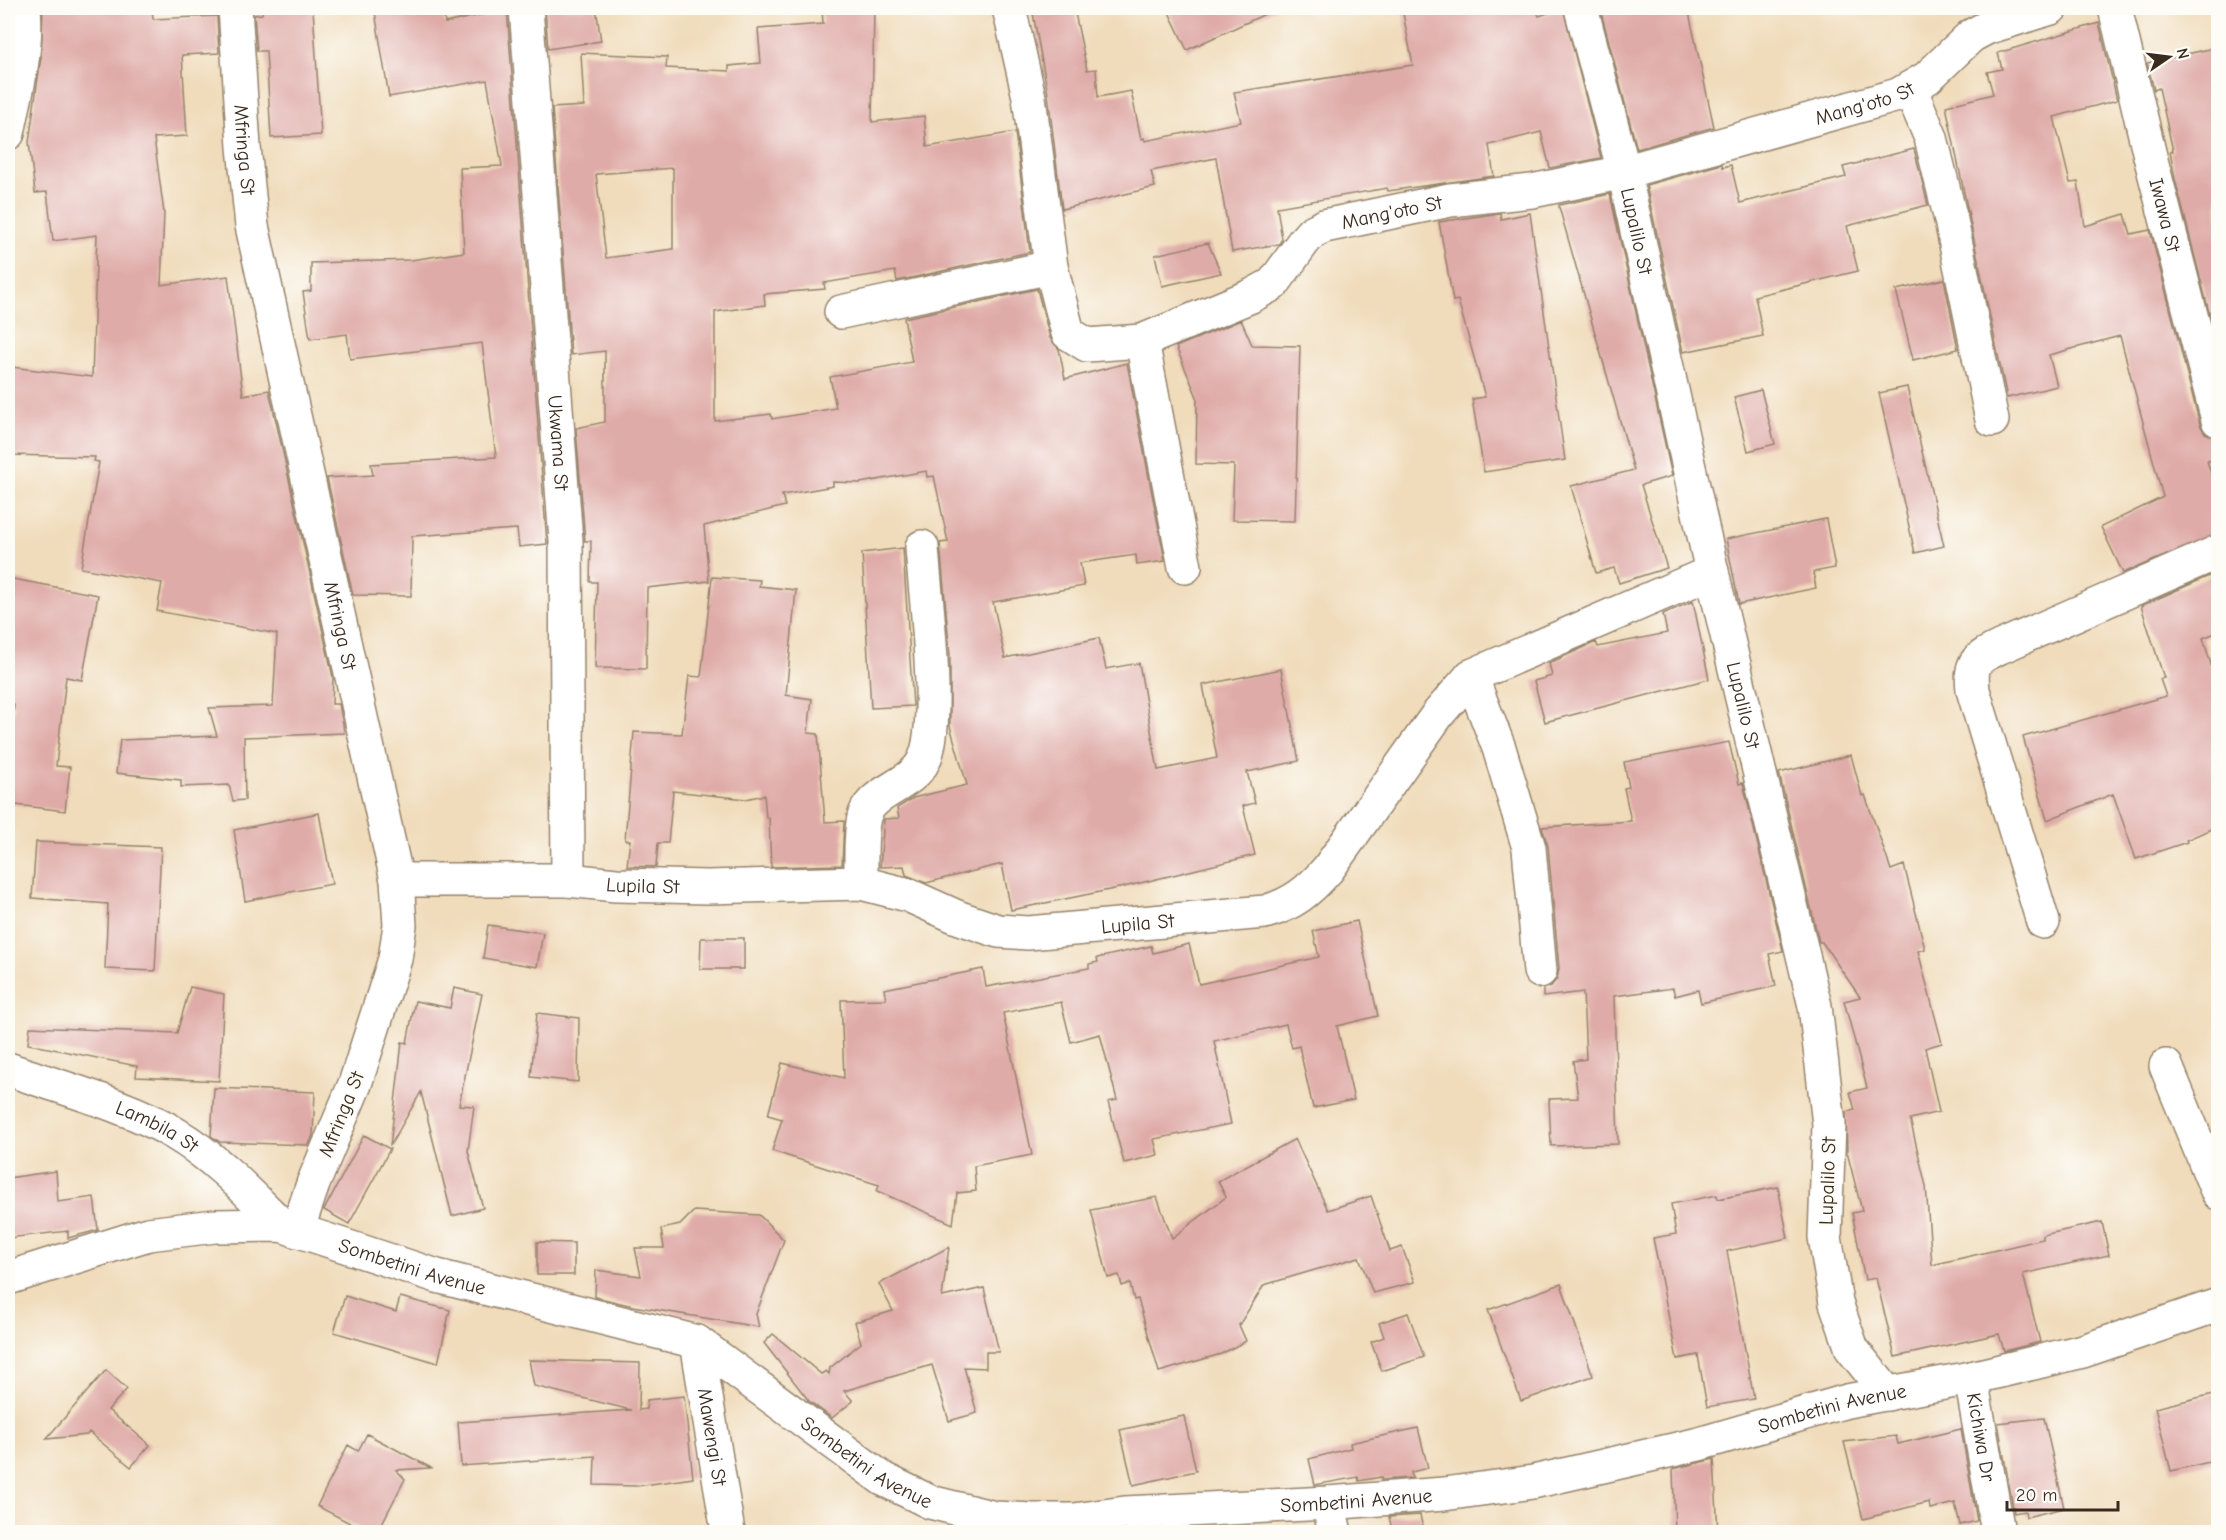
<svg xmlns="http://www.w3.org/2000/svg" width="2226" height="1540" font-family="'Comic Neue',sans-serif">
<rect width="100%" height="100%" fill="#fdfcf7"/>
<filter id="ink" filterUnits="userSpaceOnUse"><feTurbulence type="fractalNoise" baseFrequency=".0167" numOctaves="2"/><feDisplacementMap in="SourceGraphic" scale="12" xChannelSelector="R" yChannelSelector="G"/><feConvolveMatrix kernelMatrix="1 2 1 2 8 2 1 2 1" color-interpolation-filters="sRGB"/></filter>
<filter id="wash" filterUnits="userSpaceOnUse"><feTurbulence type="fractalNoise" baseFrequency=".008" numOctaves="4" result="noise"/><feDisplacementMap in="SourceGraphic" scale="24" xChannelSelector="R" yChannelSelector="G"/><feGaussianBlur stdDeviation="1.35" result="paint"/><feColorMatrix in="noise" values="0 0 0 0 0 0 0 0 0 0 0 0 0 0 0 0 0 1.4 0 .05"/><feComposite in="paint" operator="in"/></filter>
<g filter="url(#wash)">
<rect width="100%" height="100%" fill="#f0dcbb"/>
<g id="blocks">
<path fill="#dfaba8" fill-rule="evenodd" d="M43,8H152L153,19L217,16L219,53L182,55L187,136L154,138L164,213L161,285L228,276L243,395L269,390L333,677L332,704H339L343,724L344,733L244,737L245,800L233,801L229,785L181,787V780L116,773L120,740L217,736L209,708L273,706L277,634L157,611L162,583L81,568L99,462L94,461L95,457L10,455V415L8,414V406L12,367L92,377L97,235L53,241L47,192L35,193L29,142L41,57Z
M262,8H313L321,135L271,138L266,51H257L254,15L262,14Z
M405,8H443L445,23L507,9L547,544L519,547L517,529L412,536L411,596L353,595L327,478L373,475L371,464L496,457L482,343L350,359L347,334L310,339L303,292L311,291V263L411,260L464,252L460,168L502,166L487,80L389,97L375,12Z
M545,8H596L601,41L548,49Z
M822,8H874L872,122L924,116L927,147L1015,132L1030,252L897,281L895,271L824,283L825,289L764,294L765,305L715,312V421L771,414L772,419L836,408L830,377L912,362L904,318L1037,289L1050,338L1059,349L1065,379L1127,363L1165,561L1137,565L1136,555L1080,563L1084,586L993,602L1005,658L1099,638L1106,669L1139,663L1158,770L1217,758L1203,685L1281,669L1299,761L1247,772L1255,803L1243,806L1255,855L1124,887L1011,910L1002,864L926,883L906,875L904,866L880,867L884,819L899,818L897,808L913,798L967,785L950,726V656L940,543L948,542L934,476L927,477L926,471L860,483L833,482V486L782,495L785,506L704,526L709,581L647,588L646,669L595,668L597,582H590L591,541H585L576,428L605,422V351L571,355L552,108L584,106L581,53L667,57L666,68L729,71V66L761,63L758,29L823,24ZM673,168V249L606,258L596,174Z
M1032,8H1074L1087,70L1096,69L1098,97L1131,91L1141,139L1144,138L1145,141L1241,122L1234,92L1413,65L1402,8H1536L1539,16L1563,8L1601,158L1550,168L1541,132L1489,145L1494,176L1388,191L1387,188L1277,207L1282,239L1279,244L1232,252L1216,158L1151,171L1155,187L1062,209L1048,94Z
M1167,8H1278L1187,50Z
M1600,8H1688L1714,127L1637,149Z
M2099,23L2117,100L2054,117L2070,183L2078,182L2085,226L2125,214L2131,234L2150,230L2200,425L2205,433L2218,438V460L2207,461L2218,494V534L2123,573L2101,527L2163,497L2120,336L2049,355L2057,386L2007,398L1946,106L1993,94L1987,72L2002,69L1998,53Z
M2218,47V347L2175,179L2170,152L2173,151L2159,88L2154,90L2147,63Z
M1914,149L1928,205L1847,226L1858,271L1755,296L1763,336L1683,352L1646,185L1722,164L1723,167L1731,165L1740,203L1846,177L1843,167Z
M1610,194L1672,476L1641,485L1667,568L1619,583L1614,568L1596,573L1571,486L1634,470L1559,207V205Z
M1500,213L1501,219L1530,213L1565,460L1484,472L1472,399L1485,397L1458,300L1453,301L1439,222Z
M1208,243L1221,273L1162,286L1155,255Z
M1944,279L1958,349L1913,360L1896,290Z
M1241,320L1252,345L1300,346L1295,521L1232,520L1234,465L1196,464L1197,397L1176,347Z
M1907,387L1944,546L1915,553L1879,393Z
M1761,390L1775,444L1748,451L1734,397Z
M1826,519L1835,568L1813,572L1816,588L1739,604L1726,539Z
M903,548L913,706L871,708L862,553Z
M2218,572V632L2203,638L2218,688V826L2186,840L2187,842L2136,859L2113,794L2047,820L2023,737L2166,696L2160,679L2164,678L2141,606Z
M712,577L760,580L759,586L796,590L786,695L812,699L808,733L818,734L825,822L844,821L842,865L771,867L769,818H766L764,795L746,799L673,791L668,843H658L656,867L627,866L630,840H625L634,732L682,734L689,676L701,677Z
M8,578L98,595L82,680L66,677L56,766L70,767L65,811L8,804V762L14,704L8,703Z
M1693,601L1709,679L1545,722L1534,681L1552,676L1549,663L1596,642L1598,647L1667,633L1663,614Z
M1729,742L1739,784L1743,783L1783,951L1769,954L1776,986L1701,1003L1698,990L1675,996L1673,988L1614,996L1618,1144L1551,1146L1549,1099L1578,1098L1573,1061L1586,1059L1583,992L1543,997V989L1551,986L1557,979L1559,969L1548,846L1542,827L1631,821L1624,788L1629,787L1624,762Z
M1851,755L1862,796L1865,795L1891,870L1904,865L1925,949L1918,951L1942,1043L1925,1048L1939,1112L1910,1119L1926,1186L1932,1265L2043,1239V1235L2102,1222L2109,1255L2023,1274L2040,1342L2004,1351L1999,1334L1895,1357L1876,1278L1865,1280L1852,1213L1862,1211L1847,1152L1846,1112L1855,1110L1850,1092L1867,1088L1844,1001L1860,997L1822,942H1819L1779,773Z
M319,813L332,884L245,901L234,830Z
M36,842L161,847L155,971L105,969L108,904L32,898Z
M1357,921L1378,1016L1337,1026L1354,1100L1313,1108L1299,1046L1292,1048L1286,1024L1214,1041L1231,1124L1154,1139L1158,1155L1124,1163L1108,1102L1117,1100L1100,1034L1071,1042L1061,1002L1003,1013L1032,1155L974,1166L976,1191L957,1193L953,1224L877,1191L879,1185L772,1151L782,1119L768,1115L782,1063L844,1078L841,1000L886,999L884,989L983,969L986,987L1089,968V964L1098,962L1097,958L1151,946L1153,953L1189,944L1199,984L1319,957L1313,931Z
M488,925L543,933L537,967L483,958Z
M701,938H744V969H700Z
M190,987L224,994L219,1081L136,1077L137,1066L28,1044L30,1027L177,1033Z
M454,988L482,994L459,1105L474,1106L468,1151L483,1208L452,1216L421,1092L390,1146L402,1042L407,1043L415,1001L450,1008Z
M537,1013L579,1018L578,1082L531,1077Z
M214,1088L315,1092L313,1135L309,1145L220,1142L211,1136Z
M364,1135L390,1149L349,1224L324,1210Z
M1295,1139L1328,1210L1371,1196L1390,1251L1402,1247L1415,1282L1373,1293L1359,1257L1264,1285L1239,1325L1246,1341L1221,1354L1159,1372L1138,1299L1134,1300L1130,1283L1122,1286L1119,1275L1108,1278L1091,1210L1157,1197L1172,1238L1226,1197L1218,1181Z
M56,1171L58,1202L94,1197L98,1230L68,1238V1231L8,1238V1178Z
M1778,1187L1788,1238L1727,1251L1754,1399L1707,1407L1698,1355L1677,1359L1653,1238L1676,1234L1671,1204L1717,1195L1718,1199Z
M694,1211L759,1215L784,1240L756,1314L759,1327L633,1306L595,1297L596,1270L641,1276L635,1248H664L661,1229L680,1225Z
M537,1242L574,1243V1275H537Z
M949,1247L942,1297L984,1288L999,1352H986V1368L964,1367L977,1413L949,1421L932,1365L844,1391L853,1401L832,1418L809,1401L764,1343L773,1334L821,1374L826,1371L829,1374L830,1368L861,1343L855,1322L893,1311L879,1284Z
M1561,1284L1593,1376L1521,1401L1488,1310Z
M345,1296L396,1312L400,1297L450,1310L438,1363L334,1332Z
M1408,1313L1424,1357L1382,1371L1371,1342L1384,1337L1379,1323Z
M529,1360L640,1363L639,1410L646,1409L647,1400L684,1396L693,1478L637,1486L594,1485L595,1456L461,1466L458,1422L631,1410L534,1386Z
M106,1370L127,1389L108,1410L150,1445L131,1467L89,1432L87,1435L46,1439Z
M2218,1393V1460L2171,1471L2155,1408Z
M1184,1416L1196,1471L1133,1485L1120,1430Z
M2044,1418L2064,1508L2026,1517L2025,1511L2014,1513L1998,1423Z
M1418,1428L1428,1468L1411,1472L1412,1478L1381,1480V1477L1359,1481L1358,1477L1315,1485L1309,1459L1351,1448L1350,1443Z
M1961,1429L1977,1521L1960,1525L1955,1503L1930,1509L1929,1502L1863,1519L1844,1442L1896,1436L1898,1444Z
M367,1434L431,1468L396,1470L405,1479L377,1533H369L317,1506L348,1445L358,1451Z
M1714,1459L1718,1533H1675L1673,1469Z
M1420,1515L1424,1533H1393L1389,1517Z"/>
</g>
</g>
<g filter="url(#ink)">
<use href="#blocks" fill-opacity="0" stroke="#96836c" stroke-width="1.5"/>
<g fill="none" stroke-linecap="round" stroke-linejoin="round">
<defs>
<g id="street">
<path id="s1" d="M235,8L244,147L252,226L397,880L400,925L395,959L355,1084L313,1184L297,1231"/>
<path id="s2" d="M526,8L566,541L568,880"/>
<path id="s3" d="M1009,8L1029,97L1051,267L1068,333L1087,345L1142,341L1251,296L1273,284L1304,241L1312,232L1324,226L1450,200L1532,191L1624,172L1898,95L1927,78L1971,36L1986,28L2051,8"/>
<path id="s4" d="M1581,8L1624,172L1712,572L1815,1006L1829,1124L1825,1237L1836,1303L1852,1349L1888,1394"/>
<path id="s5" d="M2115,8L2150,156L2218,420"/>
<path d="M1910,88L1931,138L1951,220L1992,420"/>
<path d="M8,133C16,93 28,49 24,8"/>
<path d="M841,312L1051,267"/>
<path d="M1142,341L1185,567"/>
<path d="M1471,676L1712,572"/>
<path id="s6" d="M397,880H568L616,885L708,887L861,883L908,895L957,917L998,931L1028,933L1265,912C1293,904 1309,891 1328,869L1438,714L1471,676L1499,748L1529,848L1540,971"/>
<path d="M861,883C861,867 860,827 865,814C874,790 912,786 924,760C942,722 925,594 922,547"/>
<path d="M2043,922L1973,690C1970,661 1976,659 2000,647L2218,552"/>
<path d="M2166,1066L2218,1193"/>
<path id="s7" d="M8,1069C58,1087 130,1106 174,1133C215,1157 248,1192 281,1225"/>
<path id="s8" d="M8,1278L148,1234L215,1226L281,1225L437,1276L697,1342L883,1479L930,1502L995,1518L1033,1520H1074L1125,1513L1328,1503L1444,1494L1533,1482L1699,1444L1847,1401L1971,1378L2083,1351L2218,1305"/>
<path id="s9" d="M697,1342L728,1532"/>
<path id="s10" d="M1971,1378L1998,1532"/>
<path d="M1328,1503L1335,1532"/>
</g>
</defs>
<use href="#street" stroke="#96836c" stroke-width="36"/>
<use href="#street" stroke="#fff" stroke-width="33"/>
</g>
</g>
<g text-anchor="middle" stroke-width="4.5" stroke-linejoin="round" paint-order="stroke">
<g font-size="20" fill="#3b2a1e" stroke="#fdfcf7">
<text dy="7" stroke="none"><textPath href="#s3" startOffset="1185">Mang'oto St</textPath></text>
<text dy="7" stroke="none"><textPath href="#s1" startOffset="142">Mfringa St</textPath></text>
<text dy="7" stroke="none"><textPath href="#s3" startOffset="699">Mang'oto St</textPath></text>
<text dy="7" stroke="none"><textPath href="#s5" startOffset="213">Iwawa St</textPath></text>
<text dy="7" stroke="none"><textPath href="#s4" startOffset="230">Lupalilo St</textPath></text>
<text dy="7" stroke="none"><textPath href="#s2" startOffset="436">Ukwama St</textPath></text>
<text dy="7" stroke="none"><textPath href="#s1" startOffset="628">Mfringa St</textPath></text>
<text dy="7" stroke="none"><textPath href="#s4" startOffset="716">Lupalilo St</textPath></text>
<text dy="7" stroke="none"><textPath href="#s6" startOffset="246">Lupila St</textPath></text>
<text dy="7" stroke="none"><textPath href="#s6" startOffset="750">Lupila St</textPath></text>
<text transform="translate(341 1114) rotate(-68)" y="7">Mfringa St</text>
<text dy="7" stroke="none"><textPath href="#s7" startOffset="160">Lambila St</textPath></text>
<text transform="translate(1827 1181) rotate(-88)" y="7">Lupalilo St</text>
<text dy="7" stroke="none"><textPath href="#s8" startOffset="418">Sombetini Avenue</textPath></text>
<text dy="7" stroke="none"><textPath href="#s8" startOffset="1911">Sombetini Avenue</textPath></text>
<text dy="7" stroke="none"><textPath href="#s9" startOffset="96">Mawengi St</textPath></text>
<text dy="7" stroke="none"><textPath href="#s10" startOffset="60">Kichiwa Dr</textPath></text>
<text dy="7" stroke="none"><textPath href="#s8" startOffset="921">Sombetini Avenue</textPath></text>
<text dy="7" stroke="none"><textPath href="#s8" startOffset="1425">Sombetini Avenue</textPath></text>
</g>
</g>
<rect width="2226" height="1540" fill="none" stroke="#fdfcf7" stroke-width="30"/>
<g transform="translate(2169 57) rotate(76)" stroke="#fdfcf7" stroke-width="4.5" paint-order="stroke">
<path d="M0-4.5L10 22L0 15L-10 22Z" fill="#3b2a1e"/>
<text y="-9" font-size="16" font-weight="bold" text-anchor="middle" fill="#3b2a1e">N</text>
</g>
<path d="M2007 1501v9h111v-9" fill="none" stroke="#3b2a1e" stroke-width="3"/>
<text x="2016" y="1501" font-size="18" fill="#3b2a1e" stroke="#fdfcf7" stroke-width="4.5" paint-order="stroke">20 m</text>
</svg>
